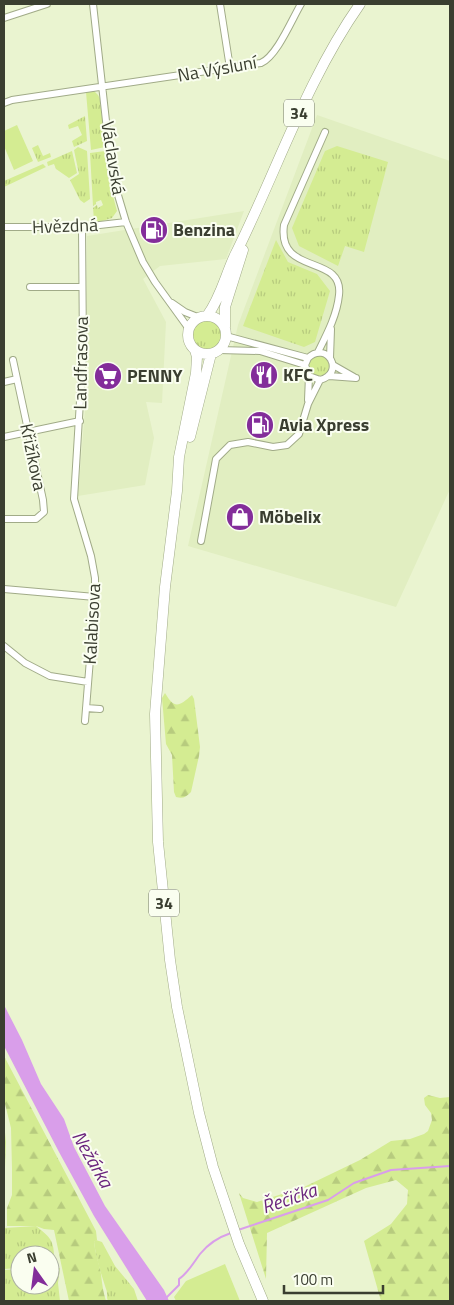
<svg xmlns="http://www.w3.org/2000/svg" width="454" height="1305" font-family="'Titillium Web',sans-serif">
<defs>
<pattern id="grass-tufts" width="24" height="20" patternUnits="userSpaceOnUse" patternTransform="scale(1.25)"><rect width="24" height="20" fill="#d4ec92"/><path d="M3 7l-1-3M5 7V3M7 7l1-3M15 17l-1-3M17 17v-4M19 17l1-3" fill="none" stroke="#b7cb7e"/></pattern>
<pattern id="forest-firs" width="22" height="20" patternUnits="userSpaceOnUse" patternTransform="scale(1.25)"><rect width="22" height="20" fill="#d4ec92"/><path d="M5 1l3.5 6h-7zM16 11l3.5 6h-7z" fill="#b7cb7e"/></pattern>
</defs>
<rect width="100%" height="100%" fill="#eaf4d0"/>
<path fill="#e1eec1" d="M317,115L450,161V489L396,607L188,546L238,325Z
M244,211L226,259L160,266L143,279L166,322L162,403L146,402L154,438L145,485L78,496L85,410H87V236Z"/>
<path fill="url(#grass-tufts)" d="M94,91L98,95L100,99L105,147L91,150L86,92Z
M85,116L87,141L74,147L72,141L82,135L78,126L69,129L68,125Z
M38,145L43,156L50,153L51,157L38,162L32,148Z
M337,146L388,162L364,252L345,246L338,266L299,246L292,228L325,151Z
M78,147L87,151L90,199L84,203L80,200L70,180L79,174L74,150Z
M72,151L77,173L69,178L56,169L54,164L48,166L47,162Z
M105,151L109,181L117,211L112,218L99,222L94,220L93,208L97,205L98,208L103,205L101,200L96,202V204L93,206L90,153Z
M43,164L46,167L4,187V181Z
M276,240L288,262L317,274L330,291L315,342L304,347L243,326Z
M193 335a14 14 0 1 1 28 0a14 14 0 1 1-28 0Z
M309 366a10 10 0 1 1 20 0a10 10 0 1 1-20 0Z
M4,1123L6,1142L4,1193Z
M36,1226C56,1241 53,1244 55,1268H60L58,1283L60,1301H4V1270L20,1269V1285H50V1255H20V1268L4,1269V1228Z
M96,1240L102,1242L115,1266L134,1289L138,1301H108C106,1297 108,1293 106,1289C101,1274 96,1258 94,1242Z"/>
<path fill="url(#forest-firs)" d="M165,693C175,710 179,706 192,695L194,699L200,747L199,756L191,792C186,797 183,799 176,797L174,792L172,755L166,744L162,698Z
M4,1056L96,1231L97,1240L94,1242C95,1253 99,1263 101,1274C102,1283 103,1292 106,1301H69L54,1230L44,1229L36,1226H7V1208L12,1195V1169L11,1128L4,1100Z
M428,1095L440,1098L450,1097V1301H381L364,1241L391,1224L407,1204L408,1190L396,1180L366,1188L267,1233L266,1279L239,1193L243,1198L257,1202L304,1187L360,1160L391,1141L410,1139L424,1134L428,1131L432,1120L431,1113L425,1105L424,1098Z"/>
<path fill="#d4ec92" d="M17,125L33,161L14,170L4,146V131Z
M225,1264L240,1301H176L174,1297L186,1281Z"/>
<path fill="#d99eea" d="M4,1005L22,1040L41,1084L64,1119L74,1147L105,1206L164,1290L169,1301H147L94,1216L59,1152L4,1046Z"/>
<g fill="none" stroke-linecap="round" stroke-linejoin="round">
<path stroke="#d99eea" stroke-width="2" d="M238,1230L328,1200L354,1183L391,1170L450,1166
M163,1301L179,1285V1279C188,1273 194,1262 200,1254C208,1244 219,1237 231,1233"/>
<defs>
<path id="minor" d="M93,4L112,175L126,222L143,262L155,282L189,329
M220,4L230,68
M4,18L47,4
M4,103L12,100L261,63C277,56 292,19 301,4
M4,227H82L126,222
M82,227L83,352L74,499L91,556L95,578V597L85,721
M30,287H82
M172,303L185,312L200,318
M226,336L308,358C327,340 346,373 320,380L309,376L305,365L308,358
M219,350L260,351L305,365
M318,352C327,334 337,315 339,295C344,253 277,277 284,225L325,132
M330,358L331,329
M333,365L354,377
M329,376L356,378
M4,382L17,379
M308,400L309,376
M4,437L80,421
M4,519H36L44,512L43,500L13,360
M201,541L216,459L230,445L248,442L273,447L287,445L299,434L308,404L320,380
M4,589L95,597
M4,646L25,663L50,676L88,682
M86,708L100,709"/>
<path id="primary" d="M207,316C221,297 225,276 235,255C277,171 306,81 360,4
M188 335a19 19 0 1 1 38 0a19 19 0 1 1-38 0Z
M225,327V307L243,250
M195,350L197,357L196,373L179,457L177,491L165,587L155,714L158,842L170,960L177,1007L199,1113L213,1167L239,1244L263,1301
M190,437L211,354"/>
</defs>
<use href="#minor" stroke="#a1ab88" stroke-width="8"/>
<use href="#primary" stroke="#a1ab88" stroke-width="11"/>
<use href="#minor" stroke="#fff" stroke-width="6"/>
<use href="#primary" stroke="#fff" stroke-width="10"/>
</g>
<defs>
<symbol id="fuel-disc" viewBox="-11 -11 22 22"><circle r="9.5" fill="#832d9a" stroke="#fafef0"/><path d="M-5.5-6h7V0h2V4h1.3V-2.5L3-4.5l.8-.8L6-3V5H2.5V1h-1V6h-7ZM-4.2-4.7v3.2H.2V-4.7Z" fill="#fff"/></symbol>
<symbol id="restaurant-disc" viewBox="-11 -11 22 22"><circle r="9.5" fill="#832d9a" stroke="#fafef0"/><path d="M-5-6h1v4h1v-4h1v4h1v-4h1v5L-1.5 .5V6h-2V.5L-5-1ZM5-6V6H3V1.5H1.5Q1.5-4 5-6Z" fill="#fff"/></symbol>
<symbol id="supermarket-disc" viewBox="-11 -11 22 22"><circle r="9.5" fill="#832d9a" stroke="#fafef0"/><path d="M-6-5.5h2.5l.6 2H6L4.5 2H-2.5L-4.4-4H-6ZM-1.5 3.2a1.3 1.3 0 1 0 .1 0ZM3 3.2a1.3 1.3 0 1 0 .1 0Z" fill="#fff"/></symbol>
<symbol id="shop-disc" viewBox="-11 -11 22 22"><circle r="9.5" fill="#832d9a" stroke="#fafef0"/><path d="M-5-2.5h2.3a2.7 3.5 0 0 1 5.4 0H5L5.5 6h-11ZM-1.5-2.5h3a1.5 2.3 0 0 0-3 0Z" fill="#fff"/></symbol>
</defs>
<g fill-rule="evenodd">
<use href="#fuel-disc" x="138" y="214" width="32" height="32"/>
<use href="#restaurant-disc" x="248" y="359" width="32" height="32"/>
<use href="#supermarket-disc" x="92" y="360" width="32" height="32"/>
<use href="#fuel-disc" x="244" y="409" width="32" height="32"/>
<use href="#shop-disc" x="224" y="501" width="32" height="32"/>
</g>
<g text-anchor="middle" stroke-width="4" stroke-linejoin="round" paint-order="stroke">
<g fill="#fafef0" stroke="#74786a" stroke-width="1">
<rect x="284" y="99.5" width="30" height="27" rx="4"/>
<rect x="149" y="889.5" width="30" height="27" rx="4"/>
</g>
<g font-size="16" font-weight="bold" fill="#3a3e30">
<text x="299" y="119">34</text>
<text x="164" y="909">34</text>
</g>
<g font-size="18" fill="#3a3e30" stroke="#fafef0">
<text transform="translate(217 69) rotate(-10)" y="6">Na Výsluní</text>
<text transform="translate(113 158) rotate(81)" y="6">Václavská</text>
<text transform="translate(65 226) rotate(-2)" y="6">Hvězdná</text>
<text transform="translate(81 363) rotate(-89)" y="6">Landfrasova</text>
<text transform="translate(33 457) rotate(78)" y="6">Křižíkova</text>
<text transform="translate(92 624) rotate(-87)" y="6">Kalabisova</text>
</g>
<g font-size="18" font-weight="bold" fill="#3a3e30" stroke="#fafef0" text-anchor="start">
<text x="173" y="236">Benzina</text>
<text x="283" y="381">KFC</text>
<text x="127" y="382">PENNY</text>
<text x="279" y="431">Avia Xpress</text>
<text x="259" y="523">Möbelix</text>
</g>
<g font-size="19" font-style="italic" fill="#6a247d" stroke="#fafef0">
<text transform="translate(93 1159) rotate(60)" y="7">Nežárka</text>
<text transform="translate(289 1198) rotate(-19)" y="7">Řečička</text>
</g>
</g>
<rect width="454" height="1305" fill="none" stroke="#3a3e30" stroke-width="10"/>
<g transform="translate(35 1270) rotate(346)"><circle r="24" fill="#fafef0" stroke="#adb1a3"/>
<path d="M0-4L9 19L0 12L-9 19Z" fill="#832d9a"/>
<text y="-8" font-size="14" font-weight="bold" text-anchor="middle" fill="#3a3e30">N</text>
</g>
<path d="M284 1285v8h99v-8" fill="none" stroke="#3a3e30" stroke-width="2.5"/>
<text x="292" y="1285" font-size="15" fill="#3a3e30" stroke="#fafef0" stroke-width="4" paint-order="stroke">100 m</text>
</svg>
